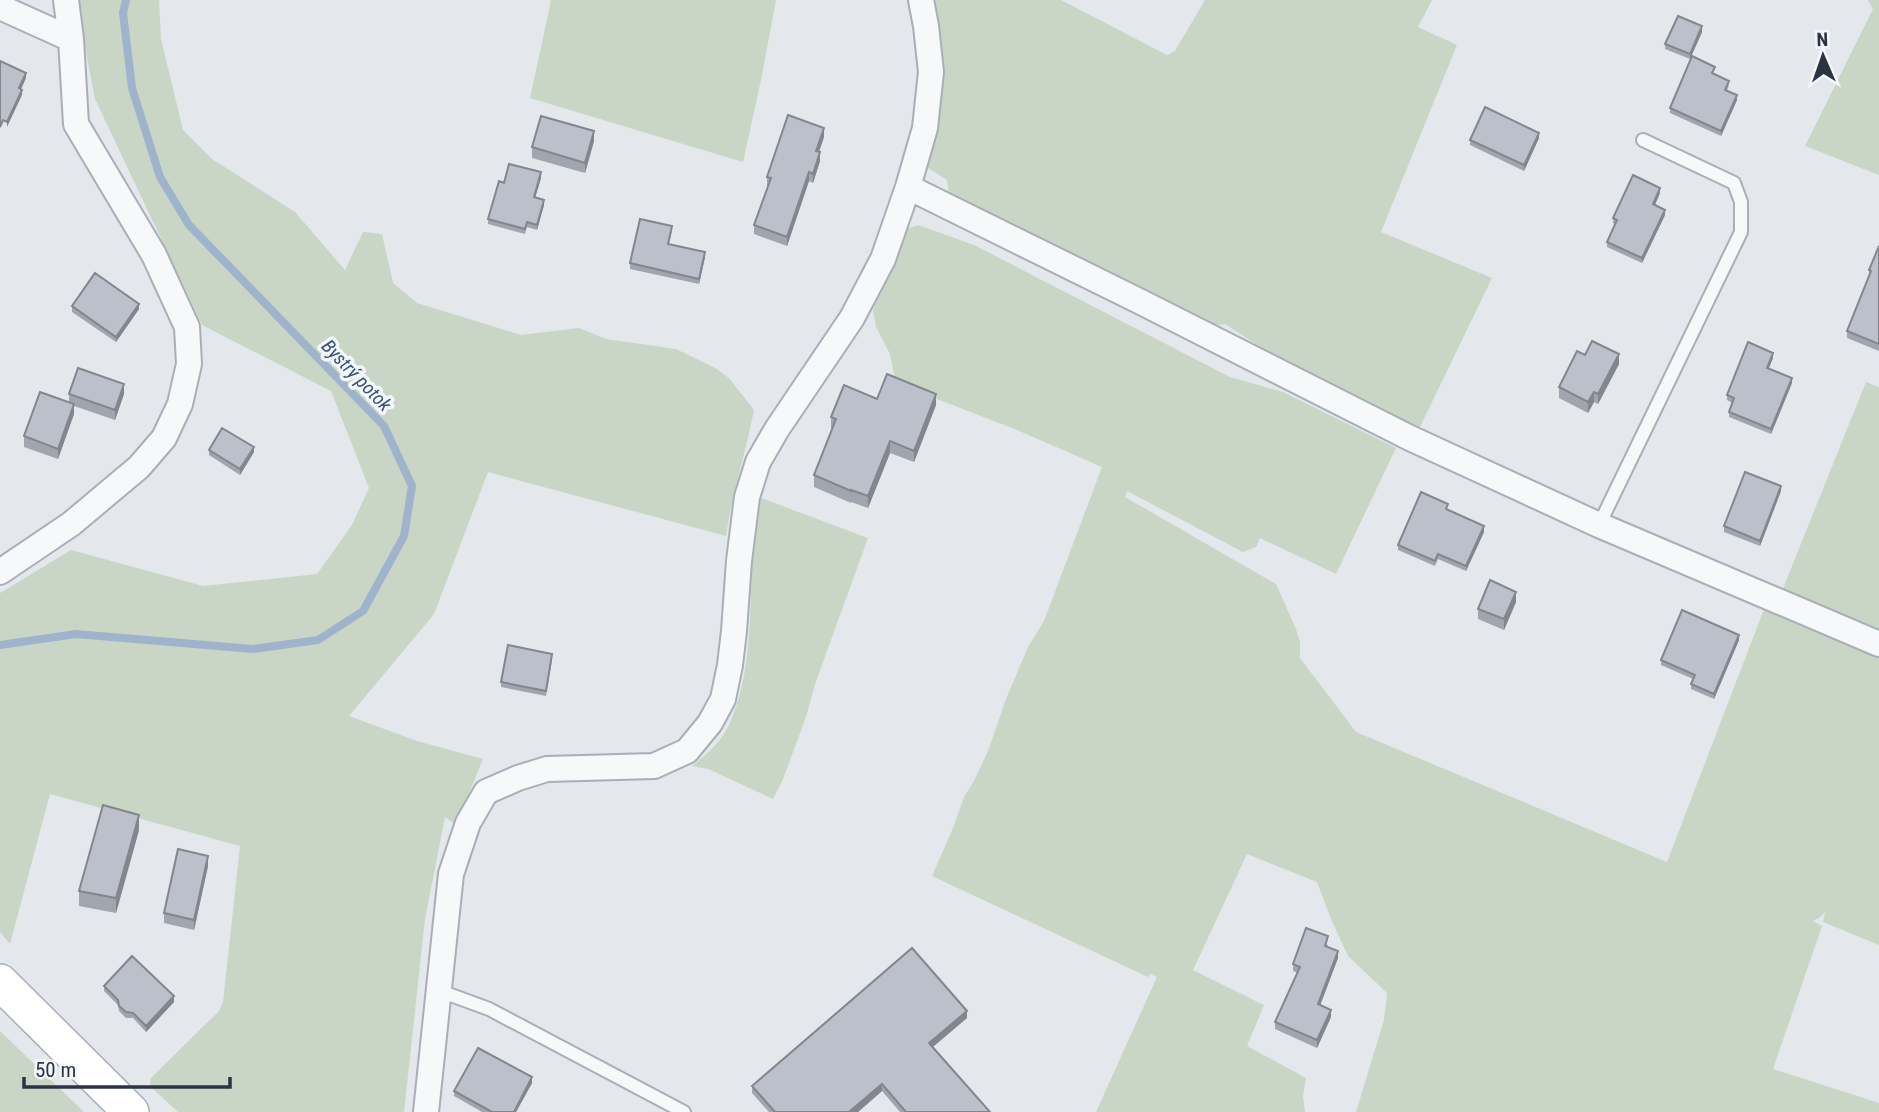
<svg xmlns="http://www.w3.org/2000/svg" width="1879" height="1112" font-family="'Roboto Condensed',sans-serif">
<rect width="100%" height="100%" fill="#e4e7ec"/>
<path fill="#c9d6c5" d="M76,0H159L161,39L183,130L212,159L295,212L345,270L363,232L382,234L393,283L417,303L521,335L579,328L606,339L676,349L715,368L729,378L754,410C746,452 732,493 726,536L488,472L434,614L349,716L417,741L483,759L456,825L445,817L425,919L404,1112H178L152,1088L150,1083L151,1078L219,1011L223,1002L240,846L50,794L10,944L0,932V593L71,550L203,586L317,574L352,525L369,488L331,391L202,325L95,99Z
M549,0H776L761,80L743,162L530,98L551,1Z
M930,0H1061L1167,55L1175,51L1205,0H1432L1418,27L1457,45L1381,232L1492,278L1419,429L1283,362L1225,324L1213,326L949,195L947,180L928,168L926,157Z
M1868,0H1879V175L1805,146L1873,9Z
M918,225L974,245L1230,377L1283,392L1396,448L1336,574L1260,538L1256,547L1243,552L1127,491L1125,497L1276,584L1296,629L1300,642V658L1356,732L1667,862L1766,604L1879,654V945L1823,922L1825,912L1819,918L1813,921L1822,926L1773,1069L1879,1103V1112H1356L1384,1020L1387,993L1348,956L1331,919L1317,882L1247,854L1193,970L1264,1005L1247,1046L1306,1078L1303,1096L1305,1112H1096L1157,977L1150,974L1148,977L932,876L953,828L964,797L974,781L988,751L1006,699L1028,647L1044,621L1102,467L1017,430L914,390L895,380L890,354L876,327L873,310L902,232L906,229Z
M1866,382L1879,387V632L1782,591Z
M761,498L868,538L815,684L806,717L783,779L773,799L708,769L692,766C706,755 720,743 728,727C757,666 747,594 755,530C756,519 759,508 761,498Z
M0,1031L84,1112H0Z"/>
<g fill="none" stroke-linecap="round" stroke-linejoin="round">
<path stroke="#9fb4cc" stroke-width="8" d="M0,645L76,634L253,649L318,640L363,611L404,536L412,486L384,426L189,225L160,177L132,88L123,13L126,0"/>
<defs>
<path id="lane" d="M1599,525L1741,232V202L1734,183L1643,140
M440,991L489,1009L684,1112"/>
<path id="street" d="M0,7L71,39
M908,187L1139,301L1410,438L1599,525L1879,644
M0,572L71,524L139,467L164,438L180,404L189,364L187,327L154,255L76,124L71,39L66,0
M426,1112L451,874L468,823L486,792L518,778L547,769L654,766L687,751L710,723L723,699L730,665L734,631L739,561L747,497L758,462L777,429L852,318L883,259L908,187L925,128L931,72L926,26L921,0"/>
<path id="secondary" d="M0,982L131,1112"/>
</defs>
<use href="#lane" stroke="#a9aeb7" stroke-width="16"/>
<use href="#street" stroke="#a9aeb7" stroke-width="28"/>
<use href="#secondary" stroke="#a9aeb7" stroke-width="38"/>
<use href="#lane" stroke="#f7f8fa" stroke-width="12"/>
<use href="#street" stroke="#f7f8fa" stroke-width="24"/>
<use href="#secondary" stroke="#fff" stroke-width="35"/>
</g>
<path fill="#a1a5ae" d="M1702,32L1690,59L1665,49V44Z
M1715,73L1714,74L1729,86L1727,90L1737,100L1721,136L1670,113V108Z
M824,137L819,152L820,161L813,183L809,181L787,246L754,234V225L768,186H767V177Z
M1539,138L1524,171L1470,145V140Z
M594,141L585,173L532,158V147Z
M541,178L535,197L544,205L537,230L527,227L525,234L488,224V219L504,183Z
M1660,193L1655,205L1665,215L1642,263L1607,247V242L1615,224L1613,223V218Z
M672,231L669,244L705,257L699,284L630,269V263Z
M1879,246V351L1847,338V331L1869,277V270Z
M72,306L139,309L116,342L72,312Z
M1585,355L1619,364L1598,404L1594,402L1588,413L1559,398V387Z
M1773,358L1768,368L1792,383L1771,434L1729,417V412L1732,403L1727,400V395Z
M69,394H124L115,420L74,406V414L58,459L24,447V436L69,402Z
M877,399L936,405L914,462L890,453L868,508L851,502V503L814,487V475L832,429H831V417Z
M209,450L254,452L240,475L209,455Z
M1781,491L1760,546L1724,532V526Z
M1447,510L1484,532L1466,571L1438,559L1435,566L1398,550V545Z
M1516,602L1504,630L1478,619V609Z
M1739,640L1714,699L1691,689V684L1693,679L1661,665V660Z
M552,660L546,696L501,687V682Z
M139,830L116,913L79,906V891Z
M208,866L194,930L164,923V913Z
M1328,944L1327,947L1338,958L1320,1005L1331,1017L1317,1048L1275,1029V1022L1298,973L1293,971V964Z
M104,986L174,1002L146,1032L133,1018H126L119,1011L118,1005L104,991Z
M967,1018L933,1047L990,1112H900L882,1091L858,1112H769L752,1093V1086Z
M532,1083L516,1112H482L454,1096V1091Z"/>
<path fill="#83868d" d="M1702,26V32L1690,59V54Z
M26,73V78L19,94V88Z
M22,90V95L7,127V122Z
M1737,95V100L1721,136V131Z
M824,128V137L816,160V151Z
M594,131V141L585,173V163Z
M1539,133V138L1524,171V165Z
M820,152V161L813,183V174Z
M541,172V178L534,202V197Z
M809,172V181L787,246V237Z
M1660,188V193L1653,209V204Z
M544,200V205L537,230V225Z
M1665,210V215L1642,263V258Z
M705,252V257L699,284V279Z
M139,304V309L116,342V337Z
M1773,353V358L1767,373V368Z
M1619,354V364L1598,404V394Z
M1792,378V383L1771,434V429Z
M124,384V394L115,420V410Z
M1594,392V402L1588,413V402Z
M936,394V405L914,462V451Z
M74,404V414L58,459V449Z
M890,441V453L868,508V496Z
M254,447V452L240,475V469Z
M1781,486V491L1760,546V541Z
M1484,526V532L1466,571V566Z
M1516,592V602L1504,630V619Z
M1739,635V640L1714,699V694Z
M139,815V830L116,913V898Z
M208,856V866L194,930V920Z
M1338,951V958L1318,1011V1004Z
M174,996V1002L146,1032V1026Z
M1331,1010V1017L1317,1048V1040Z
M967,1011V1018L929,1050V1043Z
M532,1077V1083L516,1112H514Z
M882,1084V1091L858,1112H849Z"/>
<path fill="#bbc0ca" stroke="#83868d" stroke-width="2" d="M1678,16L1702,26L1690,54L1665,44Z
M1692,56L1715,67L1712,73L1729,81L1725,90L1737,95L1721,131L1670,108Z
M0,61L26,73L19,88L22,90L7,122L3,120L0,127Z
M1485,107L1539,133L1524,165L1470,140Z
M788,115L824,128L816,151L820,152L813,174L809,172L787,237L754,225L771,178L767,177Z
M541,116L594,131L585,163L532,147Z
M509,164L541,172L534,197L544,200L537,225L527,222L525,229L488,219L499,181L504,183Z
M1633,175L1660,188L1653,204L1665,210L1642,258L1607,242L1617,220L1613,218Z
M640,219L672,226L668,244L705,252L699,279L630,263Z
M1879,246V344L1847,331L1871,271L1869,270Z
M95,273L139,304L116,337L72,306Z
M1592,341L1619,354L1598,394L1594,392L1588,402L1559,387L1577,351L1585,355Z
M1748,342L1773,353L1767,368L1792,378L1771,429L1729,412L1734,398L1727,395Z
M78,368L124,384L115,410L69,394Z
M887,374L936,394L914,451L890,441L868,496L851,490V491L814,475L836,419L831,417L844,385L877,399Z
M40,392L74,404L58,449L24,436Z
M222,428L254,447L240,469L209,450Z
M1745,472L1781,486L1760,541L1724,526Z
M1421,492L1448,504L1446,509L1484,526L1466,566L1438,554L1435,561L1398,545Z
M1490,580L1516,592L1504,619L1478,609Z
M1682,610L1739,635L1714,694L1691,684L1695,675L1661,660Z
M508,645L552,654L546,691L501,682Z
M103,805L139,815L116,898L79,891Z
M178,849L208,856L194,920L164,913Z
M1306,928L1328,936L1325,946L1338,951L1318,1004L1331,1010L1317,1040L1275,1022L1300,967L1293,964Z
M912,948L967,1011L929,1043L990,1112H906L882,1084L849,1112H775L752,1086Z
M132,956L174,996L146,1026L133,1013L126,1012L119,1006L118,1000L104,986Z
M478,1048L532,1077L514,1112H492L454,1091Z"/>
<g text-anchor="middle" stroke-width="7" stroke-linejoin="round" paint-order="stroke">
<g font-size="19" font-style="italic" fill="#34527a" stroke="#f4f6f9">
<text transform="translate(357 375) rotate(46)" y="7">Bystrý potok</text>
</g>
</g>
<g transform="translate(1823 56) rotate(358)" stroke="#f4f6f9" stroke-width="5" paint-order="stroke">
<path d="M0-5L12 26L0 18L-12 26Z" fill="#2b3445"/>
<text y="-10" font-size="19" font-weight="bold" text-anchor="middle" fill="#2b3445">N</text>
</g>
<path d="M24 1077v10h206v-10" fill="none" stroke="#2b3445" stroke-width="3.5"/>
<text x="35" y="1077" font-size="21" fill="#2b3445" stroke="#f4f6f9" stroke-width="5" paint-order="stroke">50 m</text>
</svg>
